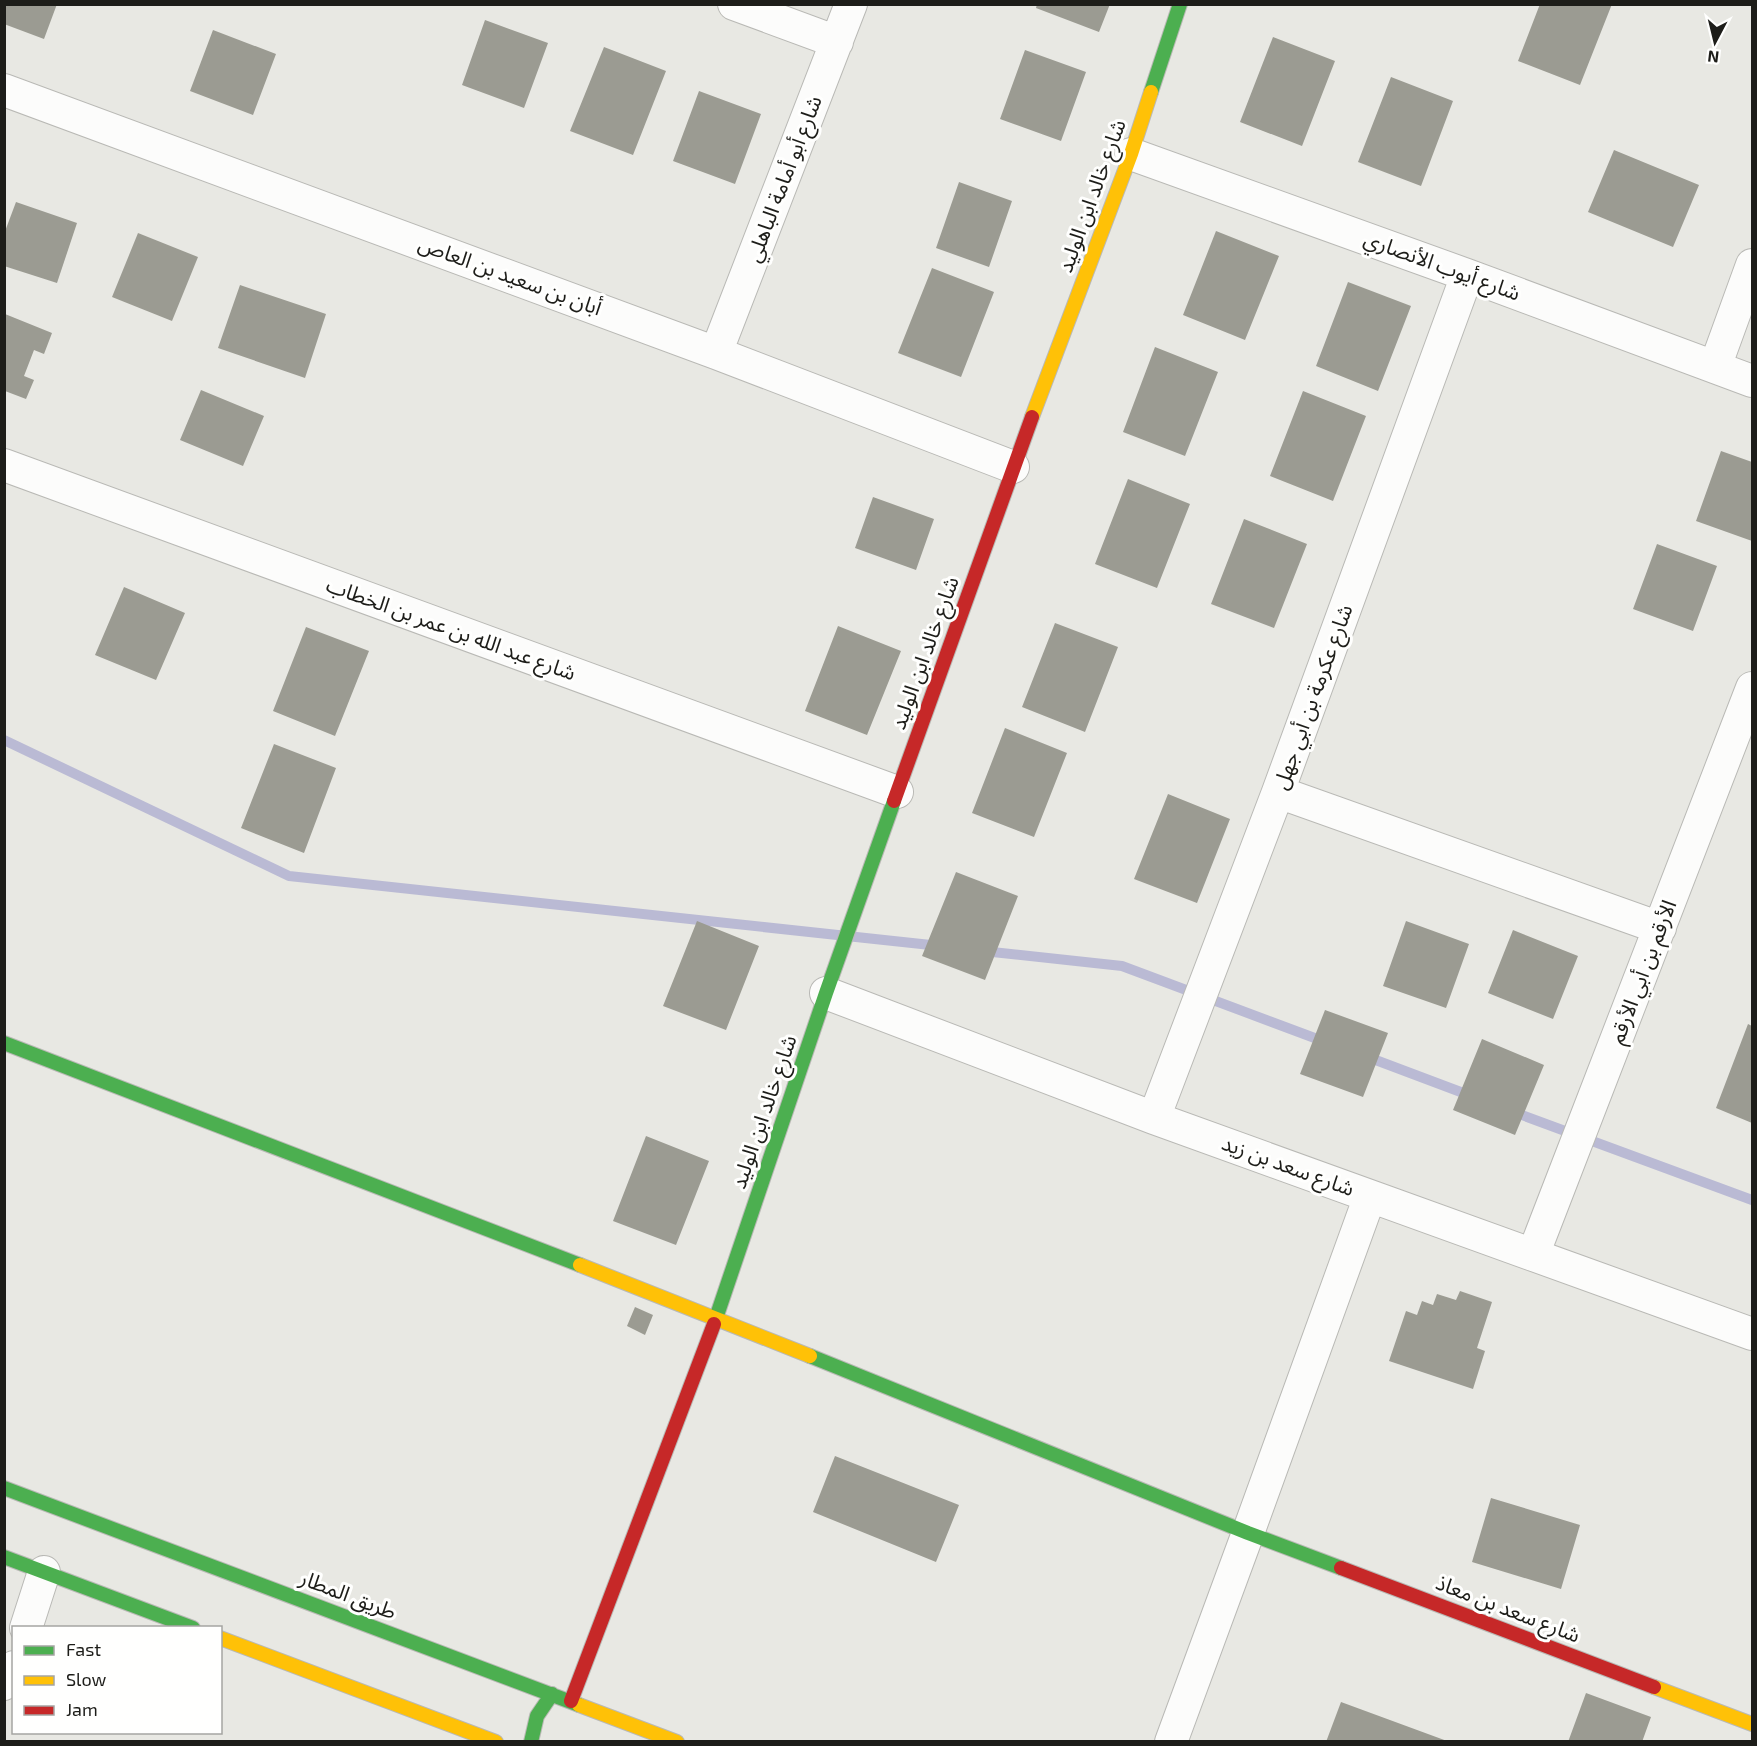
<svg xmlns="http://www.w3.org/2000/svg" width="1757" height="1746" font-family="'Exo 2','Noto Sans Arabic',sans-serif">
<rect width="100%" height="100%" fill="#e8e8e3"/>
<g fill="none" stroke-linecap="round" stroke-linejoin="round">
<path stroke="#babad4" stroke-width="10" d="M4,740L289,876L940,946
M983,951L1122,966L1328,1043
M1365,1056L1474,1097
M1511,1111L1752,1200"/>
</g>
<path fill="#9b9b92" d="M4,4H57L44,39L4,24Z
M1037,4H1110L1099,32L1036,8Z
M1540,4H1612L1580,85L1518,61Z
M485,20L548,43L524,108L462,85Z
M213,30L276,54L253,115L190,91Z
M1273,37L1335,61L1302,146L1240,122Z
M604,47L666,71L633,155L570,131Z
M1025,50L1086,72L1061,141L1000,119Z
M1391,77L1453,101L1421,186L1358,162Z
M699,91L761,114L735,184L673,161Z
M1614,150L1699,185L1673,247L1588,212Z
M959,182L1012,201L989,267L936,248Z
M16,202L77,223L57,283L4,266V234Z
M1216,231L1279,256L1245,340L1183,315Z
M138,233L198,257L172,321L112,297Z
M932,268L994,292L961,377L898,353Z
M1348,282L1411,306L1378,391L1316,366Z
M240,285L326,314L305,378L218,348Z
M5,314L52,333L44,354L34,350L24,376L34,380L26,399L5,391Z
M1155,347L1218,372L1185,456L1123,432Z
M201,390L264,416L243,466L180,440Z
M1303,391L1366,416L1333,501L1270,476Z
M1721,451L1752,462V541L1696,521Z
M1128,479L1190,504L1157,588L1095,564Z
M873,497L934,519L916,570L855,548Z
M1244,519L1307,544L1274,628L1211,604Z
M1657,544L1717,566L1693,631L1633,609Z
M124,587L185,613L156,680L95,655Z
M1055,623L1118,647L1085,732L1022,707Z
M838,626L901,651L867,735L805,711Z
M306,627L369,651L335,736L273,711Z
M1005,728L1067,753L1034,837L972,813Z
M274,744L336,768L304,853L241,828Z
M1168,794L1230,819L1197,903L1134,879Z
M956,872L1018,896L985,980L922,956Z
M697,921L759,946L726,1030L663,1006Z
M1406,921L1469,944L1446,1008L1383,986Z
M1513,930L1578,956L1553,1019L1488,993Z
M1325,1010L1388,1033L1363,1097L1300,1074Z
M1748,1024L1752,1026V1123L1716,1108Z
M1482,1039L1544,1065L1515,1135L1453,1110Z
M646,1136L709,1161L676,1245L613,1221Z
M1460,1291L1492,1302L1477,1348L1485,1351L1473,1389L1389,1361L1406,1311L1417,1315L1422,1301L1433,1305L1437,1294L1456,1300Z
M635,1307L653,1315L645,1335L627,1326Z
M835,1456L959,1505L936,1562L813,1512Z
M1491,1498L1580,1525L1561,1589L1472,1562Z
M1586,1693L1651,1717L1642,1742H1568Z
M1341,1702L1447,1741L1446,1742H1326Z"/>
<g fill="none" stroke-linecap="round" stroke-linejoin="round">
<defs>
<path id="street" d="M734,4L837,42
M4,90L716,353L1013,467
M1131,154L1467,275L1752,381
M716,353L851,4
M1715,367L1752,265
M4,465L897,792
M1278,792L1660,928
M826,993L1154,1118L1752,1334
M1154,1118L1278,792L1467,275
M1533,1255L1752,688
M26,1628L44,1572
M4,1684L14,1667
M1171,1742L1248,1533L1370,1196"/>
<path id="fast" d="M1151,92L1180,4
M4,1043L580,1265
M714,1324L826,993L894,801
M810,1356L1248,1533L1341,1568
M4,1488L579,1705
M4,1557L193,1628
M531,1742L537,1716L552,1694"/>
<path id="slow" d="M1032,417L1131,154L1151,92
M580,1265L810,1356
M220,1638L496,1742
M1654,1687L1752,1724
M579,1705L677,1742"/>
<path id="jam" d="M894,801L1032,417
M1341,1568L1654,1687
M571,1701L714,1324"/>
</defs>
<use href="#street" stroke="#b9b9b5" stroke-width="34"/>
<use href="#fast" stroke="#b9b9b5" stroke-width="16"/>
<use href="#slow" stroke="#b9b9b5" stroke-width="16"/>
<use href="#jam" stroke="#b9b9b5" stroke-width="16"/>
<use href="#street" stroke="#fcfcfb" stroke-width="32"/>
<use href="#fast" stroke="#4caf50" stroke-width="14"/>
<use href="#slow" stroke="#ffc107" stroke-width="14"/>
<use href="#jam" stroke="#c62828" stroke-width="14"/>
</g>
<g text-anchor="middle" stroke-width="6" stroke-linejoin="round" paint-order="stroke">
<g font-size="21" fill="#1d1d19" stroke="#fffffe">
<text transform="translate(784 179) rotate(-69)" y="7">شارع أبو أمامة الباهلي</text>
<text transform="translate(1092 196) rotate(-70)" y="7">شارع خالد ابن الوليد</text>
<text transform="translate(1442 266) rotate(20)" y="7">شارع أيوب الأنصاري</text>
<text transform="translate(510 276) rotate(20)" y="7">أبان بن سعيد بن العاص</text>
<text transform="translate(451 629) rotate(20)" y="7">شارع عبد الله بن عمر بن الخطاب</text>
<text transform="translate(925 653) rotate(-70)" y="7">شارع خالد ابن الوليد</text>
<text transform="translate(1313 697) rotate(-70)" y="7">شارع عكرمة بن أبي جهل</text>
<text transform="translate(1643 972) rotate(-69)" y="7">الأرقم بن أبي الأرقم</text>
<text transform="translate(764 1112) rotate(-71)" y="7">شارع خالد ابن الوليد</text>
<text transform="translate(1288 1166) rotate(20)" y="7">شارع سعد بن زيد</text>
<text transform="translate(348 1595) rotate(21)" y="7">طريق المطار</text>
<text transform="translate(1508 1609) rotate(21)" y="7">شارع سعد بن معاذ</text>
</g>
</g>
<rect width="1757" height="1746" fill="none" stroke="#1d1d19" stroke-width="12"/>
<rect x="12" y="1626" width="210" height="108" fill="#fffffe" stroke="#a5a5a2" stroke-width="1.5"/>
<rect x="24" y="1646" width="30" height="9" fill="#4caf50" stroke="#a5a5a2" stroke-width="1.5"/>
<text x="66" y="1656" font-size="18" fill="#1d1d19">Fast</text>
<rect x="24" y="1676" width="30" height="9" fill="#ffc107" stroke="#a5a5a2" stroke-width="1.5"/>
<text x="66" y="1686" font-size="18" fill="#1d1d19">Slow</text>
<rect x="24" y="1706" width="30" height="9" fill="#c62828" stroke="#a5a5a2" stroke-width="1.5"/>
<text x="66" y="1716" font-size="18" fill="#1d1d19">Jam</text>
<g transform="translate(1715 42) rotate(187)" stroke="#fffffe" stroke-width="4.5" paint-order="stroke">
<path d="M0-4.5L10 22L0 15L-10 22Z" fill="#1d1d19"/>
<text y="-9" font-size="16" font-weight="bold" text-anchor="middle" fill="#1d1d19">N</text>
</g>
</svg>
